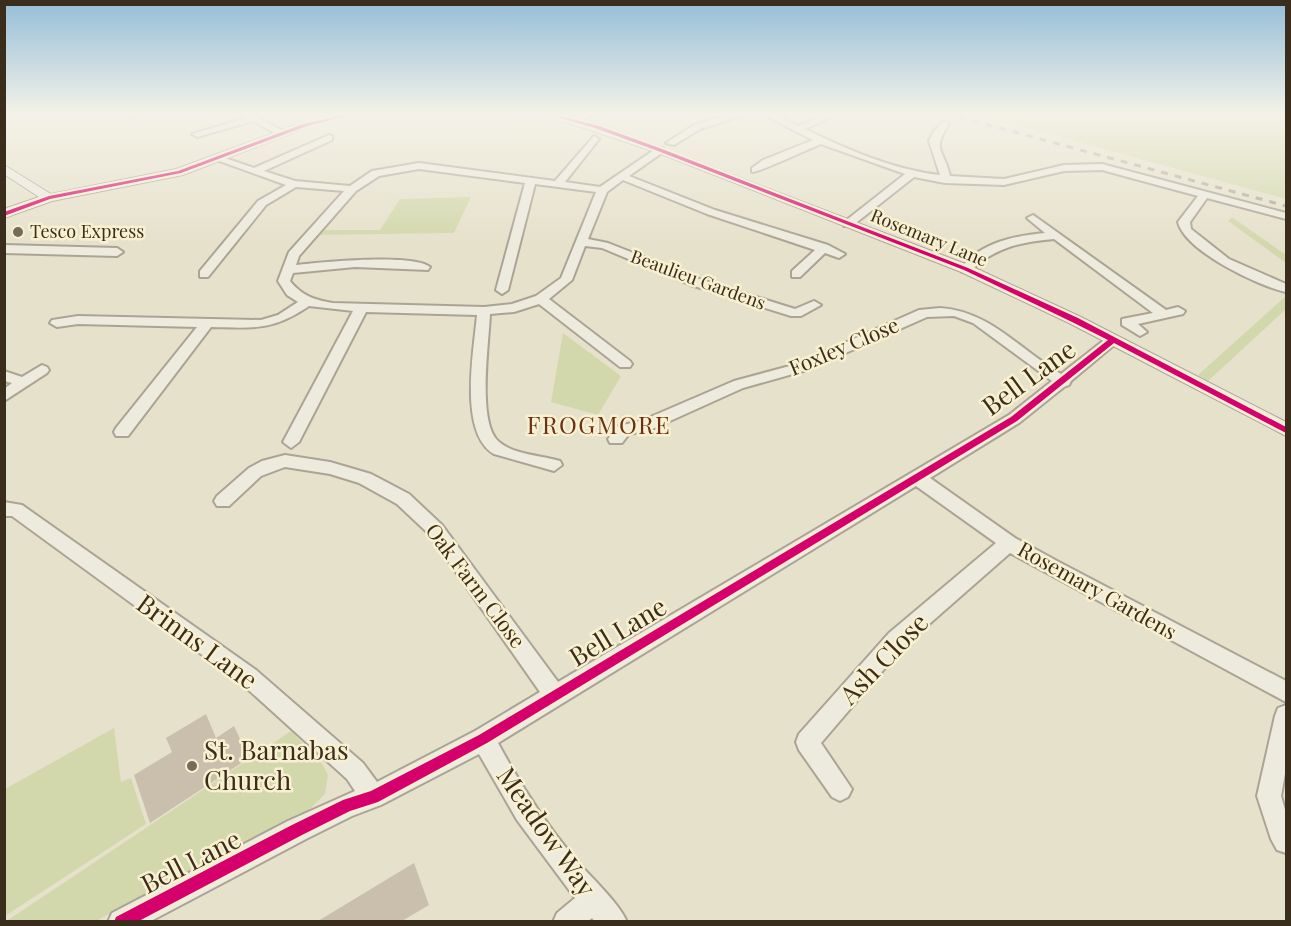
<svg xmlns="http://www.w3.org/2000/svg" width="1291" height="926" font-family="'Playfair Display',serif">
<rect width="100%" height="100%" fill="#e6e1cb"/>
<path fill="#d3d8ac" d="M973,113H1286V199Z
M471,197L454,233L313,235L317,230H380L400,199Z
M1232,217L1286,255V263L1228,221Z
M1286,296V309L1208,381L1198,375Z
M563,333L621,376L598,415L551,402Z
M114,728L121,782L131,778L146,824L5,916V789Z
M291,731L323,765L328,775L325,794L307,812L96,921L5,922Z"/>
<path fill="#cabfac" d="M206,714L216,738L234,726L249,758L150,823L134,775L172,752L166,738Z
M414,863L429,905L402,921H318Z"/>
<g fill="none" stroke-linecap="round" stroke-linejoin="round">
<defs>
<path id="minor" d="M139,113L132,117L128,114V113Z
M241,113H251L286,133L278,135L253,121L197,137L192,134L247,118Z
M584,113H595L577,123L569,121Z
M735,113H751L700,129L674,145L666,143L694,125Z
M760,113H771L798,126L829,113H841L805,129C846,149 894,170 940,175L929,141L934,131L944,121L949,124C931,151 944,149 950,176L1004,179L1064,165L1102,164L1286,213V219L1207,198L1190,222L1191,229L1229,259L1286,284V292C1258,286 1185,251 1178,222L1198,196L1102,170L1064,171L1004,185L945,183L914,177L852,226H844V222L905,174L821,144C810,148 758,173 752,172V168L763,160L813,140Z
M329,135L332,136V140L264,171L295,181L350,186L372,171L419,163L555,181L594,136L599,139L565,182L600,187L657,148H663V152L629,176L715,210L828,245L845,254L839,258L825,253L800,277H792V271L815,250L707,214L623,180L607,192L588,239L608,243L699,279L795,309L814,301L821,305L801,316H791L691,285L602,248L585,246L572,280L549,299L630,361L632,364L630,367H620L539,304L514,312L490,314C489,342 477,422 498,441C513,455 541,455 560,461L562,465L554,471L494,454C458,433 474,350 477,315L366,312L299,442L291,448L283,442L353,311L309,306C272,331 254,328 211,327L128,436H116L114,432L116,428L197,327L78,324L57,327L50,323L52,320L78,316L261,320L278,315L298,302L287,295L278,281L289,252L344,191L296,187L266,205L208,277H200V271L258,201L286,185L214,159L219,156L254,168ZM419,169L525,183L496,290L502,294L508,290L535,184L596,192L561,278L536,296L512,304L484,307L333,303C315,300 302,296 290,281L293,273L355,267L428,270L430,267C414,253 320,262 296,265L299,256L356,191L379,176Z
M1033,215L1166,310L1178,307L1185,311L1183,314L1138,324L1147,332L1140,336L1122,325V319L1153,313L1054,239C1021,242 994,247 970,272H962L960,269C981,242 1014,236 1045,233L1027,218Z
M4,245L117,248L123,252L117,256L4,253Z
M940,308C990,311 1020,350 1061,374L1108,337L1113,336L1120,340L1071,381L1069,385L1064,387L1019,423L930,478L1015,538L1057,561L1286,681V702L1010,553L903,647L821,743L852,789L848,797L840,801L832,797L799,750L796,742L799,734L889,633L996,543L916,486L498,743C519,782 543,820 571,854C586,873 619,902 627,922H595L592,918L587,922H553L557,913L575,898L517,820L479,754L381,805L352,816L306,839L149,922H108L112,913L288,821L355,791L347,779L242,684L12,516H4V502L22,505L256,670L363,763L377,782L475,731L540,692L430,535L397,504L359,483L330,474L285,467L261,476L229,506H217L214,501L217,496L249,468L262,461L285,455L330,462L371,474L409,494L442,525L558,682L1009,415L1052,381L973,323L954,316L927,317L807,370L743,388L650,430L629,434L622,443H610L608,439L618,426L641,421L734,381L797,364L919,310Z
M42,365L47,367L49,370L47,373L4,401V389L12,383L4,381V371L22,377Z
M1286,705V768L1281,796L1286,813V853L1277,850L1271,839L1257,796L1275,716L1278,708Z"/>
<path id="tertiary" d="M344,113H363L308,127L183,175L52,201L4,218V209L39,197L4,174V165L51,194L176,169L301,123Z
M538,113H555L601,125L971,266L1081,317L1286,422V436L1069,323L961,272L656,152Z"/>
</defs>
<use href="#minor" stroke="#aba495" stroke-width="4"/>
<use href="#tertiary" stroke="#aba495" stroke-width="2"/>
<use href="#minor" fill="#edeade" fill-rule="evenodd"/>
<use href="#tertiary" fill="#edeade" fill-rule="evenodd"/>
<path stroke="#aca99e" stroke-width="3" stroke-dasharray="7 7" stroke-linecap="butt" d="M945,113L1286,206"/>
<defs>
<path id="cycleway" d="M352,113H360L307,126L181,173L50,199L4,216V212L49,196L178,171L303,124Z
M541,113H549L599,126L662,149L968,268L1078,318L1286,427V433L1114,343L1017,421L487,743L378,802L350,811L302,835L137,922H114L116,917L292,825L343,800L371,791L479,735L1011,417L1108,340L1072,322L964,270L658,151L595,128Z"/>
</defs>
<use href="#cycleway" stroke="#f8f0d0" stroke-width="4"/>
<use href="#cycleway" fill="#d6006c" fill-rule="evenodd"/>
</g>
<linearGradient id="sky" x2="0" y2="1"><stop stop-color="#94bed8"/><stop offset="0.47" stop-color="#f4f2e8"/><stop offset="1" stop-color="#f4f2e8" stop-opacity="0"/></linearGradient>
<rect width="1291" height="243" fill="url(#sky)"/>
<g fill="#766c59" stroke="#f8f0d0" stroke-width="2">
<circle cx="18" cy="232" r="6"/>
<circle cx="192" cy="766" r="6"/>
</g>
<g text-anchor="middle" stroke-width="5" stroke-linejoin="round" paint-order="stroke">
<g font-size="18" fill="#3a2d1c" stroke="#f8f0d0" text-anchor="start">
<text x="30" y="238">Tesco Express</text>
</g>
<g font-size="18" fill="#3a2d1c" stroke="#f8f0d0">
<text transform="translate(929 238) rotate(22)" y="6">Rosemary Lane</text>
<text transform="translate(698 280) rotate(20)" y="6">Beaulieu Gardens</text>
</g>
<g font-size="21" fill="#3a2d1c" stroke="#f8f0d0">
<text transform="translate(844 347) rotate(-23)" y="7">Foxley Close</text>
<text transform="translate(475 586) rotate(53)" y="7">Oak Farm Close</text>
<text transform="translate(1097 591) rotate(29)" y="7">Rosemary Gardens</text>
</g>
<g font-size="24" letter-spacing="1.5" fill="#6b3118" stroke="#f8f0d0">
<text x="599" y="434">FROGMORE</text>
</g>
<g font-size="26" fill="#3a2d1c" stroke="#f8f0d0">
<text transform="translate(1029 378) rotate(-36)" y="9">Bell Lane</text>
<text transform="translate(618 632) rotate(-31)" y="9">Bell Lane</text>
<text transform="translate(197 642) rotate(36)" y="9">Brinns Lane</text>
<text transform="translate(884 659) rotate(-46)" y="9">Ash Close</text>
<text transform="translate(546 832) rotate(55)" y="9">Meadow Way</text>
<text transform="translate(191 862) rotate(-27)" y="9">Bell Lane</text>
</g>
<g font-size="26" fill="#3a2d1c" stroke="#f8f0d0" text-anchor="start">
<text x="204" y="760">St. Barnabas<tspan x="204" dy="30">Church</tspan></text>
</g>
</g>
<rect width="1291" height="926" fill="none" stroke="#3a2d1c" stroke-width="12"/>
</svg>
